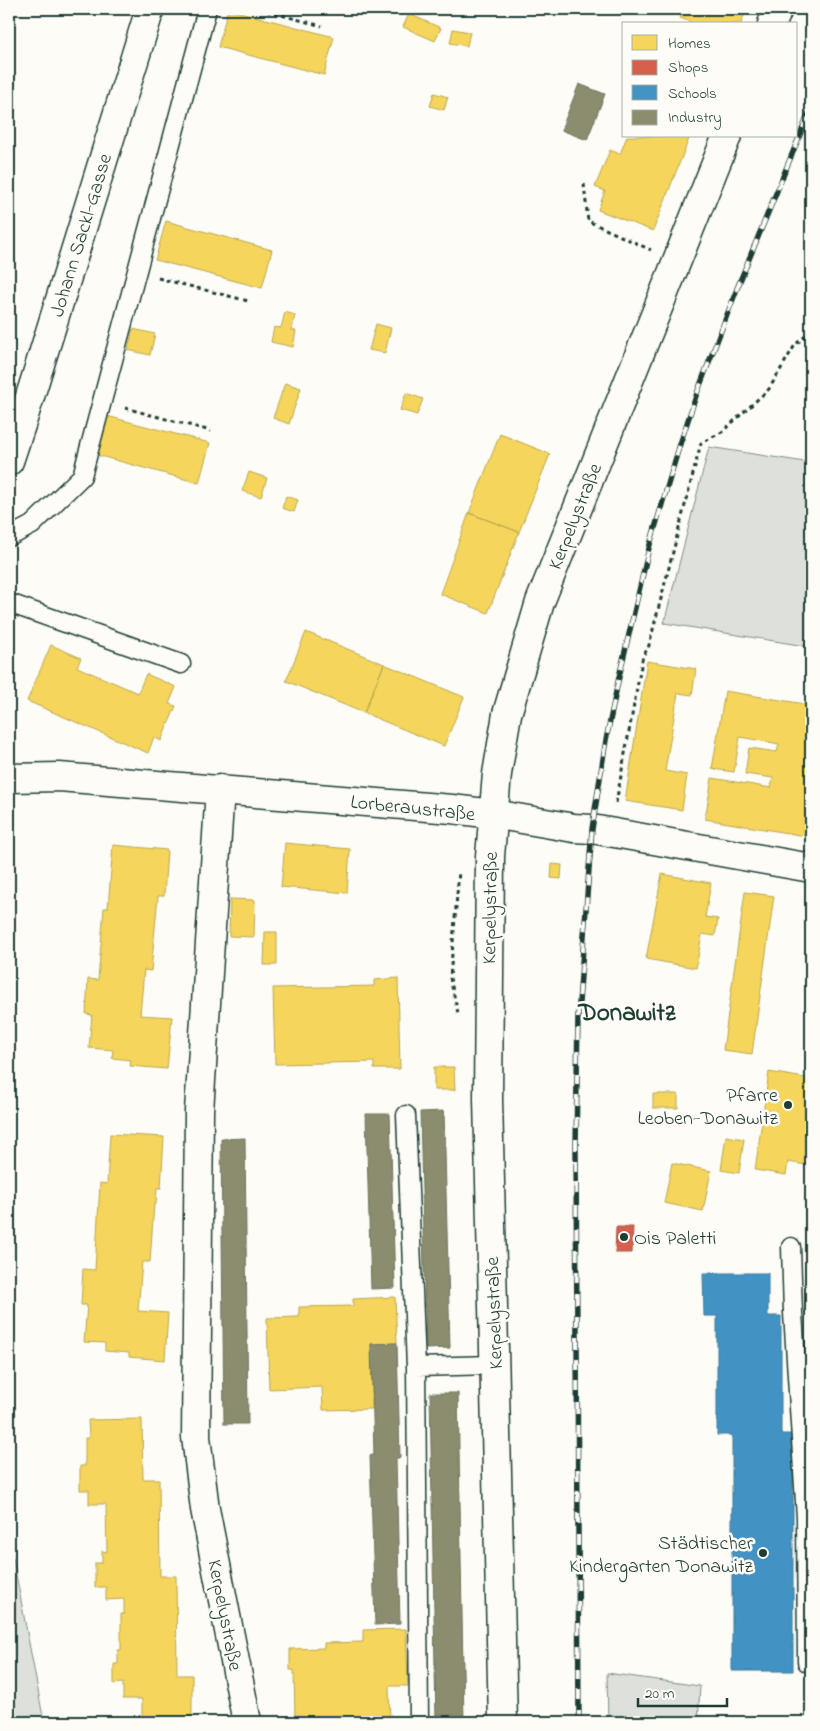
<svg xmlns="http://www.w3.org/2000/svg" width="820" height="1731" font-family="'Indie Flower',sans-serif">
<rect width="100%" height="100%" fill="#fdfcf7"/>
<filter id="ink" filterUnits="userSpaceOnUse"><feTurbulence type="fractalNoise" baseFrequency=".02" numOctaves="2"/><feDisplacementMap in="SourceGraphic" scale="10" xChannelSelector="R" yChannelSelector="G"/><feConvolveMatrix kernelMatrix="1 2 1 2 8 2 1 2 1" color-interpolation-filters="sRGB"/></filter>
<g filter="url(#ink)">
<path fill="#dde0db" stroke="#7e8e88" d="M709,447L811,463V647L664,623Z
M9,1537L44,1722H9Z
M607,1673L700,1686L698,1722H608Z"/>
<path fill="#f6d55c" stroke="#b6a750" d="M228,9L334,37L324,75L218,47Z
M683,9H746L741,24H696L680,18Z
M409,14L441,28L435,41L403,27Z
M453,29L470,32L467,46L450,43Z
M434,93L448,97L444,110L430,106Z
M627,136H690L653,231L598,210L605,191L595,187L610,150L620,154Z
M166,221L272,250L262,288L155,260Z
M285,312L295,315L292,330L296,331L293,347L271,342L274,327L281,328Z
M376,324L391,328L385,353L369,350Z
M133,329L155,334L150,355L128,350Z
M285,383L301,388L289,424L273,418Z
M406,393L423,399L417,415L400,410Z
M103,415L210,443L199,483L93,454Z
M500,434L550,454L519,532L469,513Z
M249,472L267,478L261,497L242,491Z
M286,496L298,500L294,512L282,508Z
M469,513L519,532L488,613L440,594Z
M306,632L384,664L364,713L286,681Z
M51,645L81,658L77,667L138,693L146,674L176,687L169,704L176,706L161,741L154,737L148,753L27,701Z
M647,661L696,669L692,695L678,693L665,771L687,775L682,810L625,801Z
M384,664L464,697L444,746L364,713Z
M725,691L811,705V837L705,819L712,778L771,788L773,778L745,774L749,748L777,752L779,744L740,737L734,772L712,769Z
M285,843L350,849L347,893L281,887Z
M113,845L167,850L164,896H158L151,971L144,970L140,1015L172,1017L167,1069L130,1066L131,1060L112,1058L113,1050L89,1048L92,1015L86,1014L88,979L98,980L104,908H108Z
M552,864L562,865L561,879L551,878Z
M662,874L711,883L705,917L718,919L715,936L702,934L696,968L646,959Z
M745,892L774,896L752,1054L723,1050Z
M230,899L255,900L254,937L229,936Z
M265,932H277V965H264Z
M398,978L400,1069H374V1062L275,1064L273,988L374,986V980Z
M434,1067H454L455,1090H434Z
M769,1072L811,1079V1130L806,1165L788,1162L786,1175L755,1170Z
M653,1094H678V1108H653Z
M110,1134L164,1137L161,1188H157L156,1204H154L150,1262H142L138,1311L168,1313L165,1360L129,1357V1353L105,1351V1343L84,1342L87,1305H81L83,1269L95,1270L100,1183L107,1184Z
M726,1136L744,1139L739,1173L721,1170Z
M672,1163L711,1171L703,1211L664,1203Z
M395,1297L397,1343L371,1344L372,1409L323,1410L322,1387L269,1389L267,1318L299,1317V1307L353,1306V1299Z
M142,1419L143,1479H159L160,1576H176L177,1675H192V1717L142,1718V1699H123V1683L114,1684V1664H118V1650H121V1614H124V1599L106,1600V1587H95V1563H102V1551L107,1552L106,1504H89V1490H80V1466H85V1438H89L88,1420Z
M406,1629L408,1686H389L390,1722H295L294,1670H290V1649L324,1648V1643L363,1642V1630Z"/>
<path fill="#d6604d" stroke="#9f5646" d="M616,1227H633L632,1253H615Z"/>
<path fill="#4393c3" stroke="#387998" d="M703,1273H768V1316H781V1434H793V1671H732V1435H717V1316H704Z"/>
<path fill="#8c8c6e" stroke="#6b745d" d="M579,84L605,94L587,140L561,130Z
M444,1111L450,1348L426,1349L420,1112Z
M366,1114H390L395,1288L371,1289Z
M245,1138L248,1424H224L221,1139Z
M397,1343L400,1458H396L400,1624L375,1625L370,1455H374L371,1344Z
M430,1393H458L464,1722H436Z"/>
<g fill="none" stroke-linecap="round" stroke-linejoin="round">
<defs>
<path id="service" d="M9,537L32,525L82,476L207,9
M9,603L181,664
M406,1115L416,1367L419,1722
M791,1247L793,1313L806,1518L807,1662
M416,1367L495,1365"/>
<path id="minor" d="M9,461L23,419L150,9
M9,778L59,777L452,809L493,814
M220,789L199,1111L196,1437L205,1509L247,1722"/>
<path id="tertiary" d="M493,814L574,828L592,829L811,868"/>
<path id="secondary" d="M772,24L778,9
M503,1722L488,1099L490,856L497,774L507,714L540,602L727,136"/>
</defs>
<use href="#service" stroke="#1f3d34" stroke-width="21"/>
<use href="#minor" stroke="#1f3d34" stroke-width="31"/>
<use href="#tertiary" stroke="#1f3d34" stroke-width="31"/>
<use href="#secondary" stroke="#1f3d34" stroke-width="31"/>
<path stroke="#1f3d34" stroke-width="3" stroke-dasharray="4 4" stroke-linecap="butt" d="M259,9L322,26
M584,184L588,221L651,250
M158,278L248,301
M125,408L211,431
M616,803L643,655L648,649L701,443L722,432L769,389L795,345L811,331
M458,1013L450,978L459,871"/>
<use href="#service" stroke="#fdfcf7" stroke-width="18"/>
<use href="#minor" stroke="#fdfcf7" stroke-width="28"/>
<use href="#tertiary" stroke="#fdfcf7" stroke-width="28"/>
<use href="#secondary" stroke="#fdfcf7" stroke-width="28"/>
<defs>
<path id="rail" d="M579,1722L576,1146L578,1016L592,829L606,740L619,677L649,548L680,444L696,396L740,281L811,108"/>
</defs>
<use href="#rail" stroke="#1f3d34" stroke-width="5.5"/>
<use href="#rail" stroke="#fdfcf7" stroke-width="4" stroke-dasharray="11" stroke-linecap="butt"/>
</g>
</g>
<g fill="#1f3d34" stroke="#fdfcf7" stroke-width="2">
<circle cx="788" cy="1105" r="5"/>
<circle cx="624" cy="1237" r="5"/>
<circle cx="763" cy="1553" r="5"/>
</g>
<g text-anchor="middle" stroke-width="5" stroke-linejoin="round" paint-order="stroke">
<g font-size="20" fill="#1f3d34" stroke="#fdfcf7">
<text transform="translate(80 235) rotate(-73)" y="7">Johann Sackl-Gasse</text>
<text transform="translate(574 516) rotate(-68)" y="7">Kerpelystraße</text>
<text transform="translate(413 807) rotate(6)" y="7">Lorberaustraße</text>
<text transform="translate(489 908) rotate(-89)" y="7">Kerpelystraße</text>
<text transform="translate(493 1313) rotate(-92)" y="7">Kerpelystraße</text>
<text transform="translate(226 1615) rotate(79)" y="7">Kerpelystraße</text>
</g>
<g font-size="20" fill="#1f3d34" stroke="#fdfcf7" text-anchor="end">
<text x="778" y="1101">Pfarre<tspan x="778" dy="23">Leoben-Donawitz</tspan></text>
<text x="634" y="1244" text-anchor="start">Ois Paletti</text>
<text x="753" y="1549">Städtischer<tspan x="753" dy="23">Kindergarten Donawitz</tspan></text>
</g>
<g font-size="25" font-weight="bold" fill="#1f3d34" stroke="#fdfcf7">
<text x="627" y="1020">Donawitz</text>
</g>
</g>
<rect width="820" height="1731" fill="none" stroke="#fdfcf7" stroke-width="30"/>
<rect x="15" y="15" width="790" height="1701" fill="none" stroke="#1f3d34" stroke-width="2" filter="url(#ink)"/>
<rect x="622" y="22" width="175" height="115" fill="#fdfcf7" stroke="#a4b0a9"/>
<rect x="632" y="35" width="25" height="15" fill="#f6d55c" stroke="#a4b0a9"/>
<text x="668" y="48" font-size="15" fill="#1f3d34">Homes</text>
<rect x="632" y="60" width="25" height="15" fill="#d6604d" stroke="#a4b0a9"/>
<text x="668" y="72" font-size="15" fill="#1f3d34">Shops</text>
<rect x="632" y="85" width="25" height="15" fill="#4393c3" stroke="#a4b0a9"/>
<text x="668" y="98" font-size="15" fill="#1f3d34">Schools</text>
<rect x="632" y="110" width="25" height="15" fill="#8c8c6e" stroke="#a4b0a9"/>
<text x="668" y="122" font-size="15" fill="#1f3d34">Industry</text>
<path d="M638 1698v8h89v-8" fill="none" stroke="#1f3d34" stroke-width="2.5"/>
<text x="645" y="1698" font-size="15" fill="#1f3d34" stroke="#fdfcf7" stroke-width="4" paint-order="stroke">20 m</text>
</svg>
